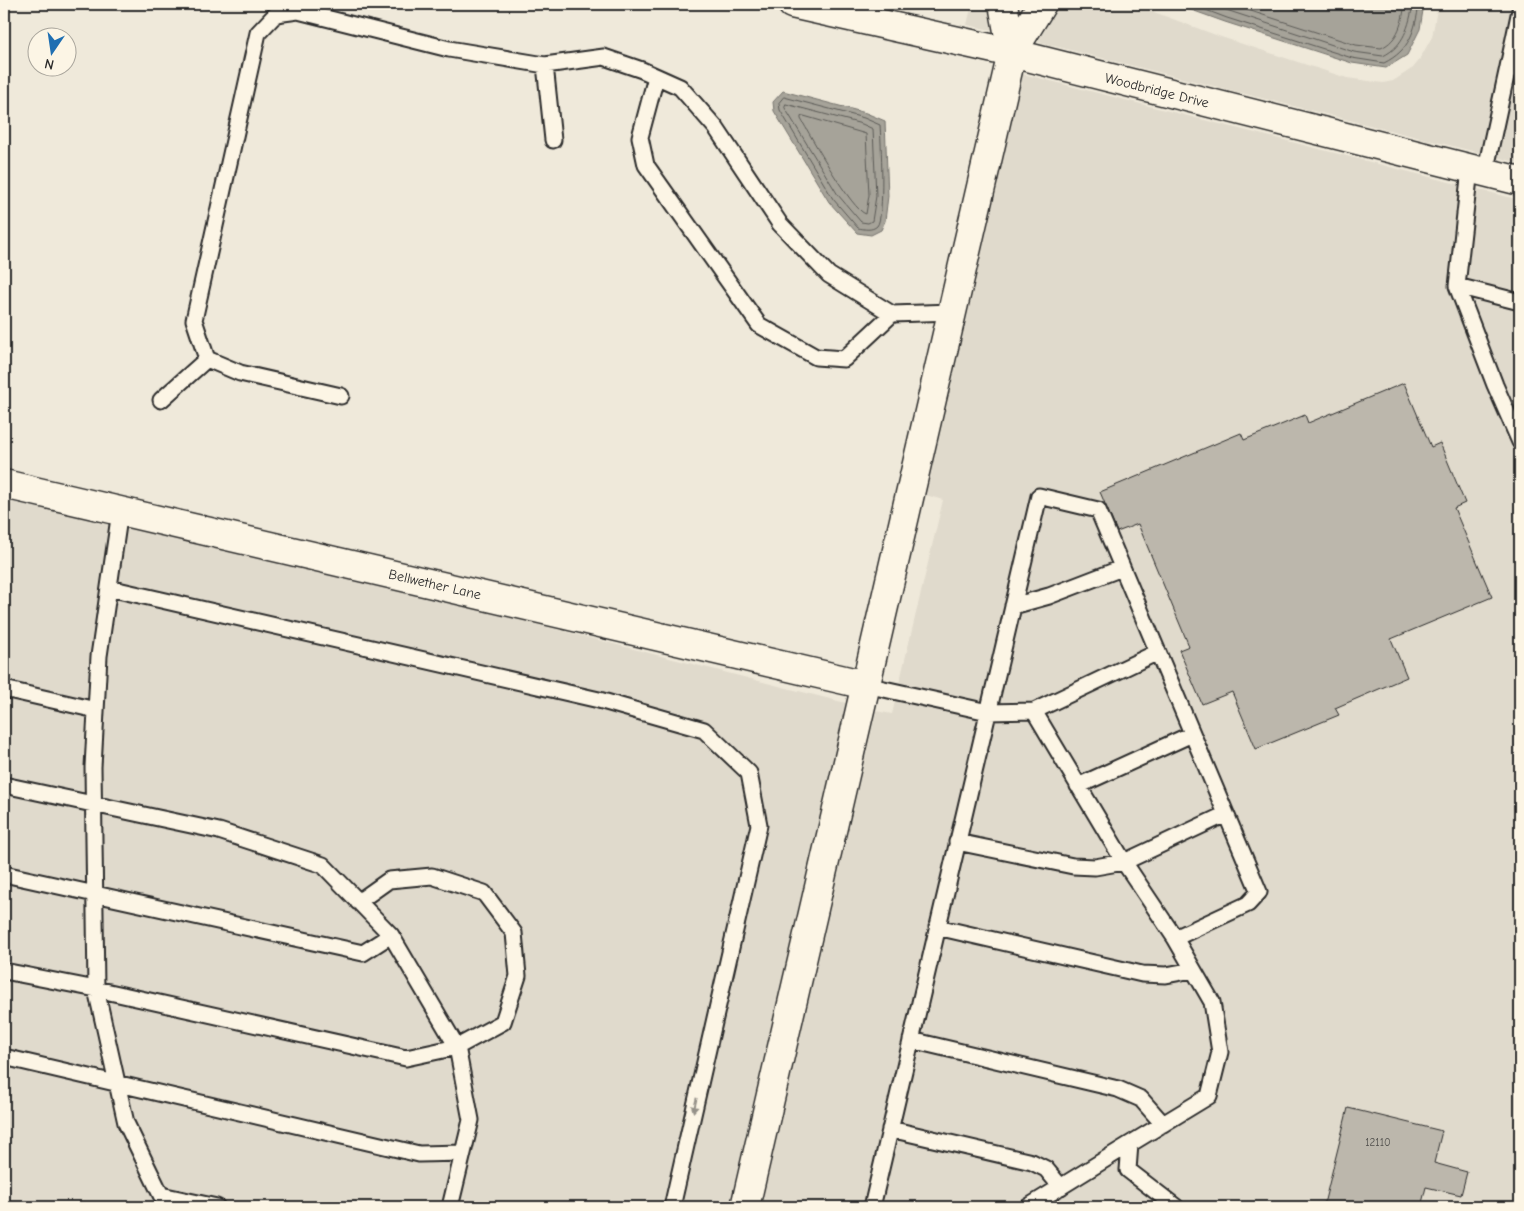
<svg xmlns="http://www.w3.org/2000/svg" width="1524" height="1211" font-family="'Comic Neue',sans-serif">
<rect width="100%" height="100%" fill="#efe9da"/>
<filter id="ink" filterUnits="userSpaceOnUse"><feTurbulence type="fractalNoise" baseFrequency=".02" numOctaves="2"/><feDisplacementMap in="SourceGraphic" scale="10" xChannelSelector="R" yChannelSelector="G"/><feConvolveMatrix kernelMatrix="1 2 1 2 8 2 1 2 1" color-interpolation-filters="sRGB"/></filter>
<g filter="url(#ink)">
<path fill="#e0dacc" d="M972,4H987L992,30L967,25Z
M1058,4H1144L1154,12L1221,37L1347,78L1383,83L1393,81L1413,68L1418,62L1432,37L1438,4H1520V163L1038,42L1056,10Z
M1023,74L1520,200V1207H761L876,711L892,714L943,500L926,495Z
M4,489L846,703L729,1207H4Z"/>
<path fill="#a6a399" stroke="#75736d" d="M1175,4H1424L1420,29L1407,55L1386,68L1352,63L1225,22Z
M783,91L866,113L885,121L888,196L885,221L881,230L871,235L857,233L829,202L774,111L773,102Z"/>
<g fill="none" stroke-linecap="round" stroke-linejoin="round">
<path stroke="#5c5b57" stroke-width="1" d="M1190,4L1227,18L1352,58L1384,63C1410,50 1415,31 1419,4
M1208,4L1354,52L1383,56C1404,46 1409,26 1413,4
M1229,4L1356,45L1381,48C1399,40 1402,22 1405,4
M784,97L864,118L880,125C881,138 885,218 877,226C872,231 864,229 858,228L833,199L780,110L779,103Z
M786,104L862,124L873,129L876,196L872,221L868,223L861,222L838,195L788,113L785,108Z
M804,116L866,134L869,195L866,214C852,211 810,135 801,119V117Z"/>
</g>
<path fill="#bcb7ac" stroke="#2b2b2b" d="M1404,383L1431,447L1440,443L1465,503L1454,508L1492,597L1391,639L1407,677L1335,708L1339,715L1256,749L1232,692L1202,704L1179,650L1189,646L1138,524L1117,532L1100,492L1241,433L1244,440L1305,415L1308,423Z
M1348,1108L1442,1131L1434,1163L1467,1172L1461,1195L1426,1187L1421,1207H1320L1325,1200Z"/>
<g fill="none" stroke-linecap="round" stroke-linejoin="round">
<defs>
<path id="lane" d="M1520,10L1508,67L1520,70
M545,65L553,140
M656,77L640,137L646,165L759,325L816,357L844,359L892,314
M1470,169L1457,286L1495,385L1520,442
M1485,173L1508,67
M1457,286L1520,302
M341,396L240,373L207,359L194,320L258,33L276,14L298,11L449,49L545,65L604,57L642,70L680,87L716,128L780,224L829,275L892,314L953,312
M161,400L207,359
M120,511L99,656L93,767L96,989L126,1123L161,1195L169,1207
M109,588L599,700L704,730L749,773L759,825L672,1207
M1013,606L1049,596L1122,568
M866,685L988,712L1034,711L1124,862L1175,938L1212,1002L1220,1052L1209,1096L1130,1144L1128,1170L1176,1207
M4,689L96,710
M1034,711L1158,652
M4,785L219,831L323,865L391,935L457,1047L471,1120L450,1207
M1078,786L1192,734
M957,842L1073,866L1095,867L1124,862L1226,814
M4,874L363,953L391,935
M937,927L1142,974L1166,975L1193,970
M4,971L96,989L406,1058L457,1047L503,1022L518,976L514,933L484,893L432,876L389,880L358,902
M911,1040L1118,1089L1141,1099L1163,1124
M4,1057L419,1154L463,1153
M890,1129L1032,1162L1046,1169L1061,1187
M161,1195L217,1207
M872,1207L1039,496L1098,510L1259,892L1248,904L1175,938
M1028,1207L1130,1144"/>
<path id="street" d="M4,484L866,685"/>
<path id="secondary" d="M792,4L1012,53L1520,181
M1003,4L1012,53
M745,1207L1012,53L1042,4"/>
</defs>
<use href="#lane" stroke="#2b2b2b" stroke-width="19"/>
<use href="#street" stroke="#2b2b2b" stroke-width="31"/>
<use href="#secondary" stroke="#2b2b2b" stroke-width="31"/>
<use href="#lane" stroke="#fcf5e5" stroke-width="15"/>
<use href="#street" stroke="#fcf5e5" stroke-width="28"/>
<use href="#secondary" stroke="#fcf5e5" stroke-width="28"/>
</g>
<defs><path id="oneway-solid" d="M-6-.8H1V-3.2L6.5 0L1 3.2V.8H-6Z" transform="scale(1.25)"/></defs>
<use fill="#949088" href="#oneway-solid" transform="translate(695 1105) rotate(103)"/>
</g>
<g text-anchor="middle" stroke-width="4.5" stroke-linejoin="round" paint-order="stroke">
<g font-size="11" fill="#4f4e4b">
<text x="1378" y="1146">12110</text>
</g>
<g font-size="14" fill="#2b2b2b" stroke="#fcf5e5">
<text transform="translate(1157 90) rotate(14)" y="5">Woodbridge Drive</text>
<text transform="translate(435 584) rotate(13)" y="5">Bellwether Lane</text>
</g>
</g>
<rect width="1524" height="1211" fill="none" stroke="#fcf5e5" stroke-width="20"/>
<rect x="10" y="10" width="1504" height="1191" fill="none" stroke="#2b2b2b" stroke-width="2" filter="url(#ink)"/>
<g transform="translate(52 52) rotate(193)"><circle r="24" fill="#fcf5e5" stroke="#a8a49b"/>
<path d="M0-4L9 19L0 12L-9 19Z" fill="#1f6fb2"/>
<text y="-8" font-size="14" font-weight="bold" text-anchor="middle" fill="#2b2b2b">N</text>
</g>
</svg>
